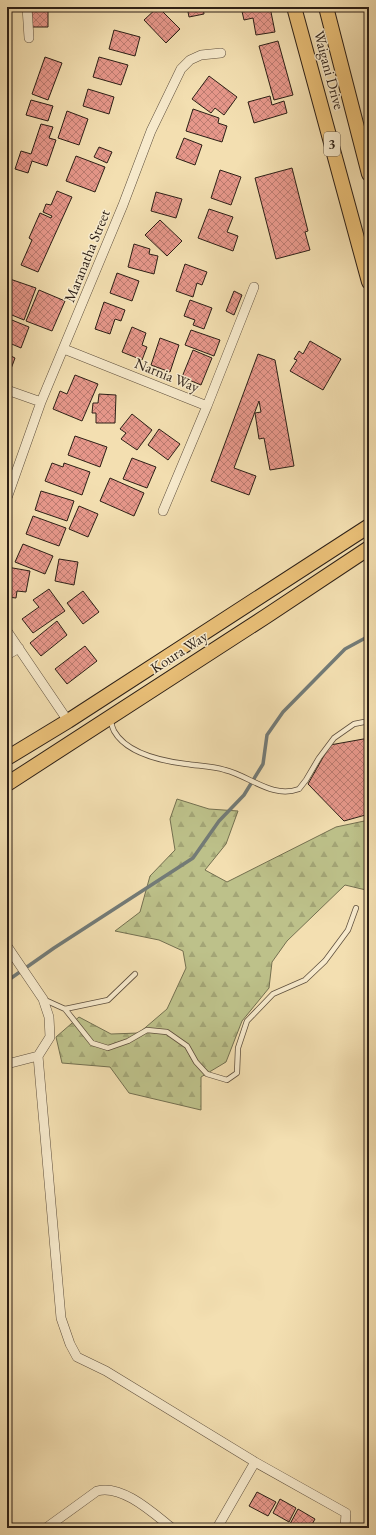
<svg xmlns="http://www.w3.org/2000/svg" width="376" height="1535" font-family="'EB Garamond',serif">
<defs>
<pattern id="forest-firs" width="22" height="20" patternUnits="userSpaceOnUse"><rect width="22" height="20" fill="#bdc18a"/><path d="M5 1l3.5 6h-7zM16 11l3.5 6h-7z" fill="#a3a576"/></pattern>
<pattern id="building-cross-hatch" width="8" height="8" patternUnits="userSpaceOnUse"><rect width="8" height="8" fill="#e6978a"/><path d="M0 0l8 8M0 8l8-8" fill="none" stroke="#bb7b70"/></pattern>
</defs>
<rect width="100%" height="100%" fill="#f3dfb1"/>
<filter id="stains"><feTurbulence type="fractalNoise" baseFrequency=".005" numOctaves="4"/><feColorMatrix values="0 0 0 0 .2 0 0 0 0 .09 0 0 0 0 .02 0 0 0 .5 -.17"/></filter>
<radialGradient id="worn" r=".72"><stop offset=".6" stop-color="#630" stop-opacity="0"/><stop offset="1" stop-color="#630" stop-opacity=".3"/></radialGradient>
<path fill="url(#forest-firs)" stroke="#747050" d="M177,799L209,809L238,811L226,844L205,870L227,882L336,827L369,820V919L366,890L345,885L287,941L272,962L269,988L242,1021L226,1062L201,1077V1110L129,1093L110,1067L62,1063L56,1037L79,1017L111,1034L139,1033L167,1009L186,968L183,951L159,940L115,931L140,912L150,876L175,850L170,819Z"/>
<g fill="none" stroke-linecap="round" stroke-linejoin="round">
<path stroke="#737b77" stroke-width="3.5" d="M7,981L54,948L193,858L219,821L244,795L263,764L267,735L283,712L345,649L369,636"/>
</g>
<path fill="url(#building-cross-hatch)" stroke="#2c1f16" d="M32,7L48,8V27H31Z
M158,7L180,29L166,43L144,20Z
M187,7H203L204,14L189,17Z
M241,7H270L275,32L256,35L253,18L244,20Z
M114,30L140,37L135,56L109,49Z
M278,41L293,95L274,100L259,46Z
M45,57L62,63L48,100L32,94Z
M99,57L128,65L121,85L93,77Z
M209,76L237,97L224,115L215,108L211,113L192,99Z
M88,89L114,97L109,114L83,106Z
M270,96L272,105L284,101L287,113L254,123L248,102Z
M31,100L53,106L48,121L26,115Z
M193,109L219,118L218,123L227,126L222,142L186,131Z
M67,111L88,119L79,145L58,138Z
M41,124L53,127L49,138L56,140L47,166L32,161L28,173L15,169L21,151L31,154Z
M184,138L202,145L195,165L176,158Z
M99,147L112,152L107,163L94,157Z
M76,156L105,167L95,192L66,181Z
M292,168L308,231L305,232L310,250L276,259L255,178Z
M220,170L241,177L231,205L211,198Z
M57,191L72,197L38,272L21,265L32,240L29,238L40,213L51,218L52,216L43,212L46,204L51,205Z
M156,192L182,199L176,218L151,211Z
M209,209L233,217L227,232L238,236L233,251L198,238Z
M160,220L182,241L167,256L145,235Z
M134,244L150,249L149,254L158,256L154,274L128,267Z
M185,264L207,272L202,285L197,283L193,297L176,291Z
M117,273L139,281L132,301L110,293Z
M7,278L36,288L24,320L7,313Z
M39,290L65,301L52,331L26,321Z
M234,291L242,295L234,315L226,311Z
M190,300L212,308L204,329L193,325L195,320L184,316Z
M104,302L125,310L121,321L115,319L110,334L95,329Z
M7,318L29,327L21,348L7,342Z
M132,327L146,333L142,345L147,347L142,360L122,352Z
M191,330L220,340L214,356L185,345Z
M160,338L179,345L170,372L151,365Z
M310,341L341,359L323,390L290,371L297,360L294,359L299,351L303,354Z
M193,350L212,358L201,385L182,377Z
M7,354L15,358L8,377L7,376Z
M258,354L275,360L294,466L270,470L264,438L259,439L255,413L261,412L259,401L234,468L256,476L249,495L211,481Z
M75,375L98,384L82,421L53,409L60,391L67,394Z
M99,394L116,395L115,423H96V413H92L93,403H98Z
M132,414L152,430L137,450L121,439L126,433L120,429Z
M159,429L180,444L168,460L148,445Z
M75,436L107,447L100,467L68,455Z
M132,458L156,467L147,488L123,479Z
M52,463L63,467L64,463L90,472L82,495L45,481Z
M110,478L144,493L134,516L100,501Z
M41,491L74,501L67,521L35,510Z
M79,506L98,514L88,537L69,529Z
M33,516L66,528L59,546L26,534Z
M23,544L53,556L45,574L15,562Z
M59,559L78,562L74,585L55,581Z
M7,567L30,571L26,592L17,591L16,598L7,597Z
M49,589L65,611L33,633L22,619L39,607L33,600Z
M83,591L99,612L83,624L67,603Z
M57,621L67,635L41,656L30,643Z
M85,646L97,661L67,684L55,669Z
M369,738V814L344,821L308,784L330,745Z
M257,1492L276,1502L268,1516L249,1506Z
M280,1499L296,1508L289,1522L273,1513Z
M298,1509L315,1519L310,1528H298L290,1524Z"/>
<g fill="none" stroke-linecap="round" stroke-linejoin="round">
<defs>
<path id="service" d="M110,719C111,722 112,727 114,731C127,754 162,761 186,764C199,766 212,766 225,770C250,776 272,799 299,789L306,780L319,758L334,738L354,724L369,721
M45,1000L65,1009L108,1000L135,974
M65,1009L92,1043L108,1048L128,1041L147,1030L167,1032L187,1046L196,1062L207,1074L227,1080L237,1073L238,1048L247,1021L273,994L305,980L325,961L348,930L356,908"/>
<path id="minor" d="M27,7L29,38
M64,349L207,406L254,287
M7,390L41,402
M7,498L41,402L123,205L151,131L181,69L190,60L201,55L221,53
M163,511L207,406
M7,631L68,721
M7,655L19,648
M7,946L43,999L49,1017L50,1037L38,1056L61,1318L70,1344L77,1357L106,1371L255,1462L346,1513L345,1528
M7,1064L38,1056
M46,1528L97,1491C122,1484 153,1513 172,1528
M217,1528L255,1462"/>
<path id="trunk" d="M294,7L369,282
M326,7L369,174
M7,758L68,721L369,526
M7,784L265,617L369,548"/>
</defs>
<use href="#service" stroke="#5e4f3d" stroke-width="6"/>
<use href="#minor" stroke="#5e4f3d" stroke-width="10"/>
<use href="#trunk" stroke="#2c1f16" stroke-width="16"/>
<use href="#service" stroke="#f7eacc" stroke-width="4.5"/>
<use href="#minor" stroke="#f7eacc" stroke-width="9"/>
<use href="#trunk" stroke="#eac078" stroke-width="14"/>
</g>
<g text-anchor="middle" stroke-width="3" stroke-linejoin="round" paint-order="stroke">
<rect fill="#f7eacc" stroke="#695c4d" stroke-width="1" x="324" y="132" width="16" height="24" rx="3"/>
<g font-size="14" font-weight="bold" fill="#2c1f16">
<text x="332" y="149">3</text>
</g>
<g font-size="15" fill="#2c1f16" stroke="#f7eacc">
<text transform="translate(329 70) rotate(75)" y="5">Waigani Drive</text>
<text transform="translate(87 256) rotate(-68)" y="5">Maranatha Street</text>
<text transform="translate(167 375) rotate(22)" y="5">Narnia Way</text>
<text transform="translate(179 652) rotate(-33)" y="5">Koura Way</text>
</g>
</g>
<rect width="376" height="1535" fill="none" stroke="#f3dfb1" stroke-width="24"/>
<rect x="8" y="8" width="360" height="1519" fill="none" stroke="#2c1f16" stroke-width="2"/>
<rect x="12" y="12" width="352" height="1511" fill="none" stroke="#2c1f16"/>
<rect width="100%" height="100%" filter="url(#stains)"/>
<rect width="100%" height="100%" fill="url(#worn)"/>
</svg>
